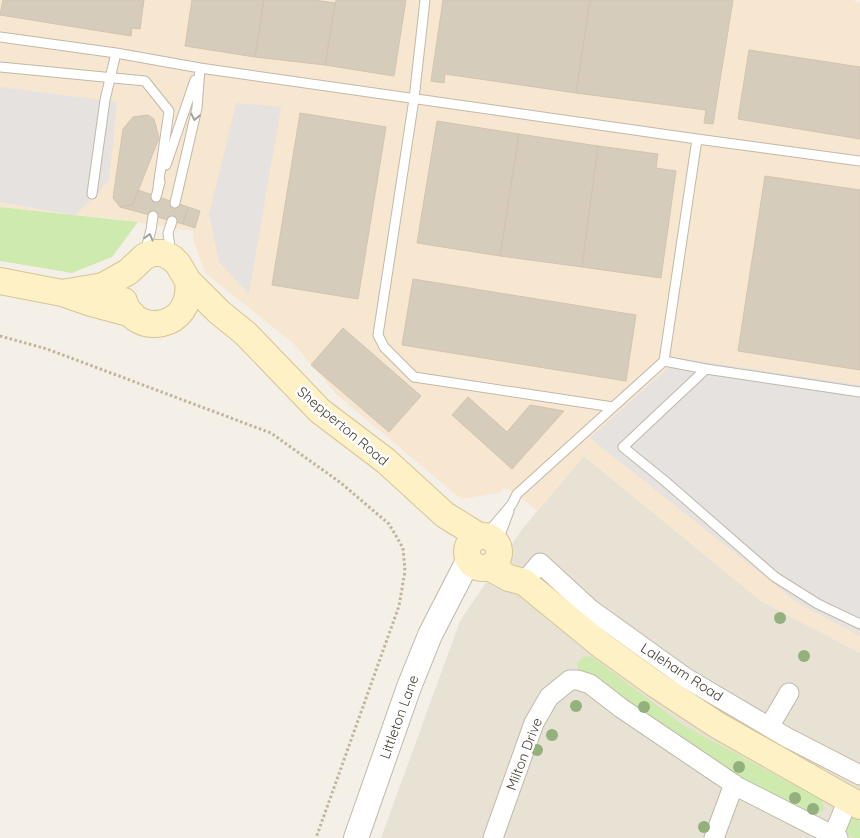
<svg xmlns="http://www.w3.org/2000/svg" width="860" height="838" font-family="Quicksand,sans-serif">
<rect width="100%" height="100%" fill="#f4f0e7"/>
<path fill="#e8e2d5" d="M584,456L761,601L860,653V838H381L460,621L523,528Z"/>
<path fill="#f7e7d1" d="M0,0H853L860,3V653L761,601L584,456L537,511L517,494L505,487L499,493L461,499L337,395L293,343L205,273L194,242L193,231L115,219L0,207Z"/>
<path fill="#cfeaae" d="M0,207L138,222L112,257L72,273L0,261Z
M584,656L592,657L683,725L822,800L824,809L817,815L802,810L693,752L579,671L577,663Z
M850,816L860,820V838H854L846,834L844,827Z"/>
<path fill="#e5e2df" d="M0,87L117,102L109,180L99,192L75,215L0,202Z
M236,103L281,107L249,294L219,262L209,215Z
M679,358L860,385V636L798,603L590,438Z"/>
<path fill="#d6ccbc" stroke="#d1c4af" d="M3,0H144L140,29L132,28L131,36L0,15Z
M192,0H264L255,57L185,46Z
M264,0H314L335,3L325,65L255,57Z
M336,0H406L394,76L325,65Z
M443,0H590L576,93L445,74L444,83L431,81Z
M590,0H733L713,124L704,123L706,110L576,93Z
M749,50L860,67V139L738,119Z
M300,113L386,127L358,299L272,285Z
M148,115L154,119L159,138L133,204L120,207L113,198L123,129L133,117Z
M437,121L519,134L500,256L417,243Z
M519,134L598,146L582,267L500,256Z
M598,146L658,154L656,168L676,171L661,278L582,267Z
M765,176L860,190V370L738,351Z
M138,190L188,207L183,224L120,207L133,204Z
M188,207L200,211L195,228L183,224Z
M413,279L636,315L626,381L402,345Z
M343,328L421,396L389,432L311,365Z
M468,397L507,432L530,405L564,411L512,469L452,415Z"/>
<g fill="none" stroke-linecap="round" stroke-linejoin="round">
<defs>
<path id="service" d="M425,0L414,99L378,335L384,347L414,377L613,407
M0,37L116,53L200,68L697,139L664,361L517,494L512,504L485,536
M0,67L145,81L169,111L158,187
M697,139L860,161
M166,165L195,80
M92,194L105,100L116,53
M156,197L160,182
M175,203L197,108L200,68
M145,252L151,230L153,216
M171,253L168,233L172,221
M664,361L706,369L860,392
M706,369L623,447L666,482L775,577L818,604L860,624
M497,543L509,511"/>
<path id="minor" d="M524,582L540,563L590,609L686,678L786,737L860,775
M769,727L789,693
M833,836L848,800
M493,838L534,723L549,697L570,680H578L590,684L621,708L738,787L838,838
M714,838L734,784"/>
<path id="tertiary" d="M356,838L409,687L430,635L469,559"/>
<path id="secondary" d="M0,281L62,293L91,303L132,314
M62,293L103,286L128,272L144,257L152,253H162L172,258L178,264L188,281L219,312L246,334L320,411L386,461L445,515L479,536
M124,301C133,337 194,331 188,281
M467 552a16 16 0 1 1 32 0a16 16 0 1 1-32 0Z
M489,567L509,578L524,582L601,645L655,684L717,725L860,806"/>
</defs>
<use href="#service" stroke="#c0b8a9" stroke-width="11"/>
<use href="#minor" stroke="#c0b8a9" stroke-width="21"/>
<use href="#tertiary" stroke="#c0b8a9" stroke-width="26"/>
<use href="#secondary" stroke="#d6c495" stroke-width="28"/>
<path stroke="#c2b49a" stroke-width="3" stroke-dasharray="2.5 2.5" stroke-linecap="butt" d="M0,336L47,349L271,433L341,483L389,524L403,548L405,571L399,606L316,838"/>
<use href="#service" stroke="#fff" stroke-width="9"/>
<use href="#minor" stroke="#fff" stroke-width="19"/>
<use href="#tertiary" stroke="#fff" stroke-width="24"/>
<use href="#secondary" stroke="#fff1c6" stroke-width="26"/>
</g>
<g fill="#94b07d">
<circle cx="780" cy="618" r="6"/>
<circle cx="804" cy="656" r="6"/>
<circle cx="576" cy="706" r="6"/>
<circle cx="644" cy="707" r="6"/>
<circle cx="552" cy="735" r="6"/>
<circle cx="537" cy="750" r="6"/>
<circle cx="739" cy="767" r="6"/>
<circle cx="795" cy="798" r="6"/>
<circle cx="813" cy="809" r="6"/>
<circle cx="704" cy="827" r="6"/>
</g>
<defs><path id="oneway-chevron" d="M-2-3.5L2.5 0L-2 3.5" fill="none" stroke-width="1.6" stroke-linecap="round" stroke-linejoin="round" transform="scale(1.25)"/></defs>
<g stroke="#a3a09a">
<use href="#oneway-chevron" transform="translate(195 117) rotate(102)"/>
<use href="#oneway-chevron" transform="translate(149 237) rotate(-75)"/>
</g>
<g text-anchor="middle" stroke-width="5" stroke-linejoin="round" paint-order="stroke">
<g font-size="14" fill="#474035" stroke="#fff">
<text transform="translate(343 426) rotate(40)" y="5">Shepperton Road</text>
<text transform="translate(682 672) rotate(33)" y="5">Laleham Road</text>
<text transform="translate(399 717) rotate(-70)" y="5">Littleton Lane</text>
<text transform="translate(524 754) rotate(-69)" y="5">Milton Drive</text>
</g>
</g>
</svg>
